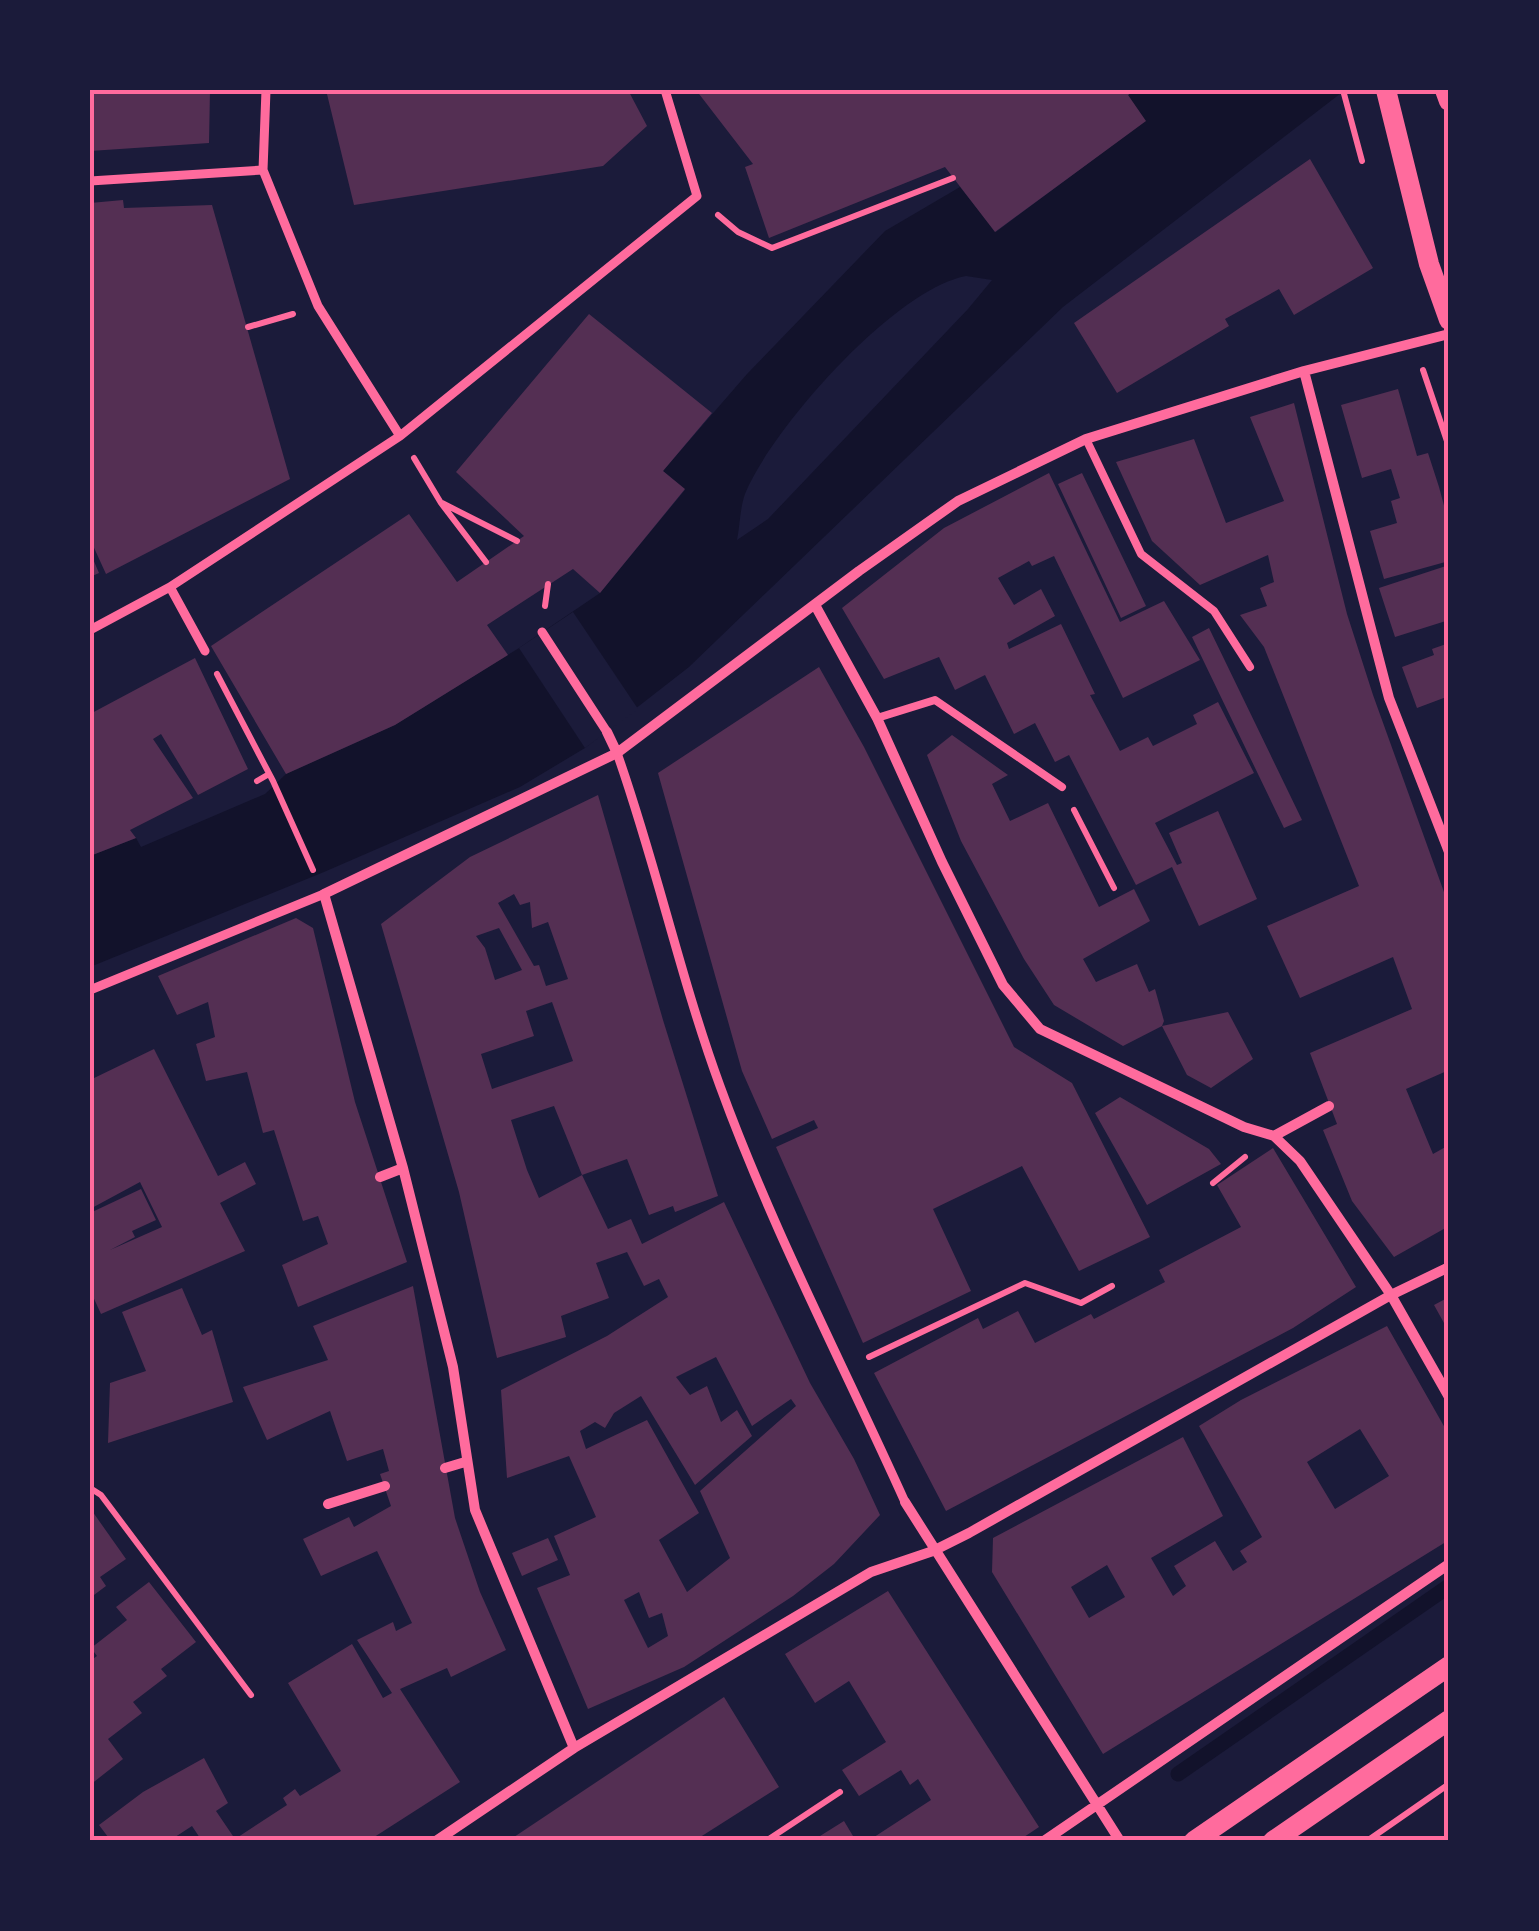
<svg xmlns="http://www.w3.org/2000/svg" width="1539" height="1931" font-family="Cabin,sans-serif">
<rect width="100%" height="100%" fill="#1b1b3a"/>
<path fill="#12122b" fill-rule="evenodd" d="M1135,90H1345L1063,307L689,667L585,748L520,787L324,872L90,967V856L136,838L141,847L265,794L286,774L395,725L519,648L600,593L685,490L663,471L747,374L885,231L960,187L996,232L1145,121L1128,95ZM966,276L992,280L968,309L768,519L737,540C740,525 740,508 745,494C772,428 895,289 966,276Z"/>
<path fill="#1b1b3a" d="M573,612L638,709L585,748L519,648Z"/>
<g fill="none" stroke-linecap="round" stroke-linejoin="round">
<path stroke="#12122b" stroke-width="15" d="M1178,1774L1449,1586"/>
</g>
<path fill="#542f53" fill-rule="evenodd" d="M90,90H210L209,143L90,151Z
M326,90H628L647,126L603,166L354,205Z
M696,90H1135L1128,95L1146,121L995,232L945,167L769,238L745,167L753,164Z
M1310,159L1373,268L1294,315L1279,289L1225,319L1229,326L1117,393L1074,323Z
M123,200L124,208L212,205L290,479L106,574L90,539V203Z
M589,314L712,413L663,471L685,489L600,593L573,569L487,625L508,655L395,725L286,774L211,646L409,514L457,582L524,536L456,472Z
M1398,389L1417,456L1428,453L1439,487L1449,524V561L1384,579L1370,531L1397,523L1391,501L1400,498L1391,469L1362,478L1341,405Z
M1294,403L1347,614L1373,695L1449,906V1070L1406,1089L1433,1154L1449,1145V1226L1394,1257L1352,1201L1323,1130L1337,1124L1310,1053L1412,1009L1393,957L1300,998L1267,926L1359,886L1264,647L1240,615L1267,606L1260,588L1274,582L1268,555L1200,585L1152,541L1116,462L1194,439L1226,523L1284,501L1250,417Z
M1049,473L1120,622L1164,601L1200,660L1123,698L1054,556L1032,566L1029,561L998,578L1014,605L1041,589L1055,616L1007,643L1009,649L1061,624L1095,694L1090,695L1120,751L1148,737L1153,746L1197,724L1193,715L1218,702L1254,773L1155,823L1177,865L1182,863L1169,833L1218,811L1257,899L1199,926L1172,867L1136,885L1069,755L1055,762L1035,723L1014,734L985,675L955,690L939,657L884,679L842,608L944,528Z
M1082,473L1146,606L1121,618L1058,484Z
M90,552L99,573L90,577Z
M1449,565V620L1395,637L1379,588Z
M1209,628L1302,820L1284,828L1192,637Z
M1449,643V696L1417,708L1402,667L1434,655L1432,649Z
M195,658L248,769L198,795L161,734L153,739L193,798L130,830L136,838L90,856V714Z
M819,667L864,747L1014,1047L1072,1083L1150,1237L1079,1271L1022,1166L933,1209L971,1291L863,1343L776,1147L818,1128L814,1120L772,1139L742,1071L658,773Z
M952,735L1008,775L992,784L1010,821L1048,803L1099,907L1134,889L1150,921L1083,959L1096,982L1137,964L1149,992L1155,989L1164,1021L1162,1026L1123,1046L1054,1005L1024,959L961,841L927,755Z
M598,795L663,1020L718,1196L675,1212L673,1206L649,1215L627,1159L582,1175L554,1106L511,1120L527,1170L539,1198L582,1175L608,1229L631,1219L642,1244L724,1202L810,1383L854,1459L880,1515L834,1564L793,1596L684,1667L588,1709L537,1588L570,1575L554,1536L596,1517L569,1456L507,1478L501,1390L607,1336L668,1297L659,1279L644,1286L627,1252L596,1263L609,1298L561,1316L566,1337L497,1358L459,1192L381,924L470,857ZM514,894L520,905L530,902L532,928L548,922L568,979L546,986L539,965L534,966L498,903ZM499,928L522,970L495,980L485,948L476,936ZM552,1002L573,1061L492,1089L481,1054L534,1036L526,1011ZM716,1357L752,1426L791,1399L796,1406L700,1491L730,1558L687,1592L659,1540L699,1513L647,1420L586,1449L580,1431L595,1422L605,1428L614,1413L641,1396L695,1485L752,1436L737,1410L721,1422L707,1386L690,1395L676,1377ZM639,1592L649,1618L662,1613L668,1636L648,1648L624,1600Z
M296,918L313,928L355,1102L407,1262L298,1307L282,1265L328,1244L318,1216L303,1221L274,1130L263,1133L247,1072L206,1081L196,1044L215,1037L208,1002L177,1015L158,976Z
M1228,1012L1253,1059L1211,1088L1187,1075L1162,1026Z
M154,1049L218,1176L245,1162L256,1184L220,1203L245,1251L101,1314L90,1290V1213L141,1189L156,1220L132,1231L135,1237L110,1250L162,1227L140,1182L90,1209V1080Z
M1120,1097L1209,1149L1221,1164L1147,1205L1095,1113Z
M1273,1148L1356,1287L1293,1328L946,1511L874,1373L978,1318L983,1329L1018,1311L1035,1343L1091,1314L1094,1319L1165,1282L1159,1270L1241,1227L1217,1185Z
M413,1286L455,1518L480,1592L506,1650L451,1677L447,1668L400,1689L460,1782L368,1841H202L192,1826L169,1841H111L99,1825L143,1792L204,1758L228,1803L216,1811L235,1839L287,1805L283,1798L295,1789L300,1796L341,1771L288,1683L352,1644L383,1698L392,1693L357,1640L393,1622L396,1631L412,1623L377,1551L321,1576L303,1539L349,1517L354,1527L391,1506L380,1474L389,1471L383,1449L347,1461L330,1411L267,1440L243,1387L328,1360L313,1326Z
M182,1288L202,1335L212,1330L233,1402L108,1443L110,1383L146,1371L122,1312Z
M1449,1297V1332L1434,1305Z
M1387,1326L1449,1435V1540L1103,1754L992,1572L993,1538L1183,1437L1223,1516L1151,1558L1173,1596L1186,1586L1174,1566L1215,1541L1233,1571L1247,1562L1240,1551L1262,1537L1199,1426L1241,1400ZM1360,1429L1389,1476L1335,1509L1307,1462ZM1107,1565L1125,1597L1089,1618L1071,1587Z
M90,1508L126,1559L100,1577L106,1586L90,1598Z
M548,1538L558,1560L522,1576L512,1553Z
M149,1582L196,1642L161,1669L167,1676L133,1702L142,1713L108,1739L123,1759L90,1785V1661L97,1656L91,1648L127,1620L116,1607Z
M888,1591L1039,1827L1018,1841H868L931,1800L918,1779L910,1785L901,1770L859,1796L842,1770L886,1742L849,1681L815,1703L785,1654Z
M724,1697L779,1787L694,1841H508Z
M844,1821L856,1841H812Z"/>
<g fill="none" stroke-linecap="round" stroke-linejoin="round">
<path stroke="#ff6b9d" stroke-width="6" d="M1343,90L1362,161
M718,215L738,232L772,248L953,178
M248,327L293,314
M1423,370L1449,447
M414,458L441,503L486,562
M442,503L517,541
M545,606L548,584
M217,674L273,781L313,870
M257,781L269,774
M1074,810L1114,888
M1213,1183L1245,1157
M869,1357L1025,1283L1081,1303L1112,1286
M90,1488L101,1495L251,1695
M766,1841L840,1792
M1367,1841L1449,1784"/>
<path stroke="#ff6b9d" stroke-width="8" d="M1086,439L1141,554L1214,611L1250,667
M877,718L935,700L1062,787"/>
<path stroke="#ff6b9d" stroke-width="9" d="M266,90L263,170L318,306L400,436
M90,181L263,170
M170,587L205,651
M90,630L170,587L400,436L697,196L665,90
M542,632L607,732
M617,753C656,863 680,977 720,1086C772,1229 843,1364 905,1502
M90,990L324,894"/>
<path stroke="#ff6b9d" stroke-width="10" d="M1304,371L1389,698L1449,852
M815,605L877,718L942,862L1003,985L1040,1029L1244,1127L1274,1136L1300,1161L1391,1295L1449,1397
M607,732L617,753
M1274,1136L1329,1106
M380,1177L403,1168
M445,1468L465,1462
M905,1502L1120,1841
M328,1504L385,1486
M574,1748L475,1510L453,1367L403,1168L324,894L617,753L859,571L958,501L1086,439L1304,371L1449,334
M436,1841L574,1748L871,1572L933,1551L969,1533L1391,1295L1449,1267
M1044,1841L1449,1564"/>
<path stroke="#ff6b9d" stroke-width="20" d="M1386,90L1429,264L1449,320
M1445,90L1449,101
M1194,1841L1449,1666
M1273,1841L1449,1720"/>
</g>
<rect width="1539" height="1931" fill="none" stroke="#1b1b3a" stroke-width="185"/>
<rect x="92" y="92" width="1354" height="1746" fill="none" stroke="#ff6b9d" stroke-width="4"/>
</svg>
